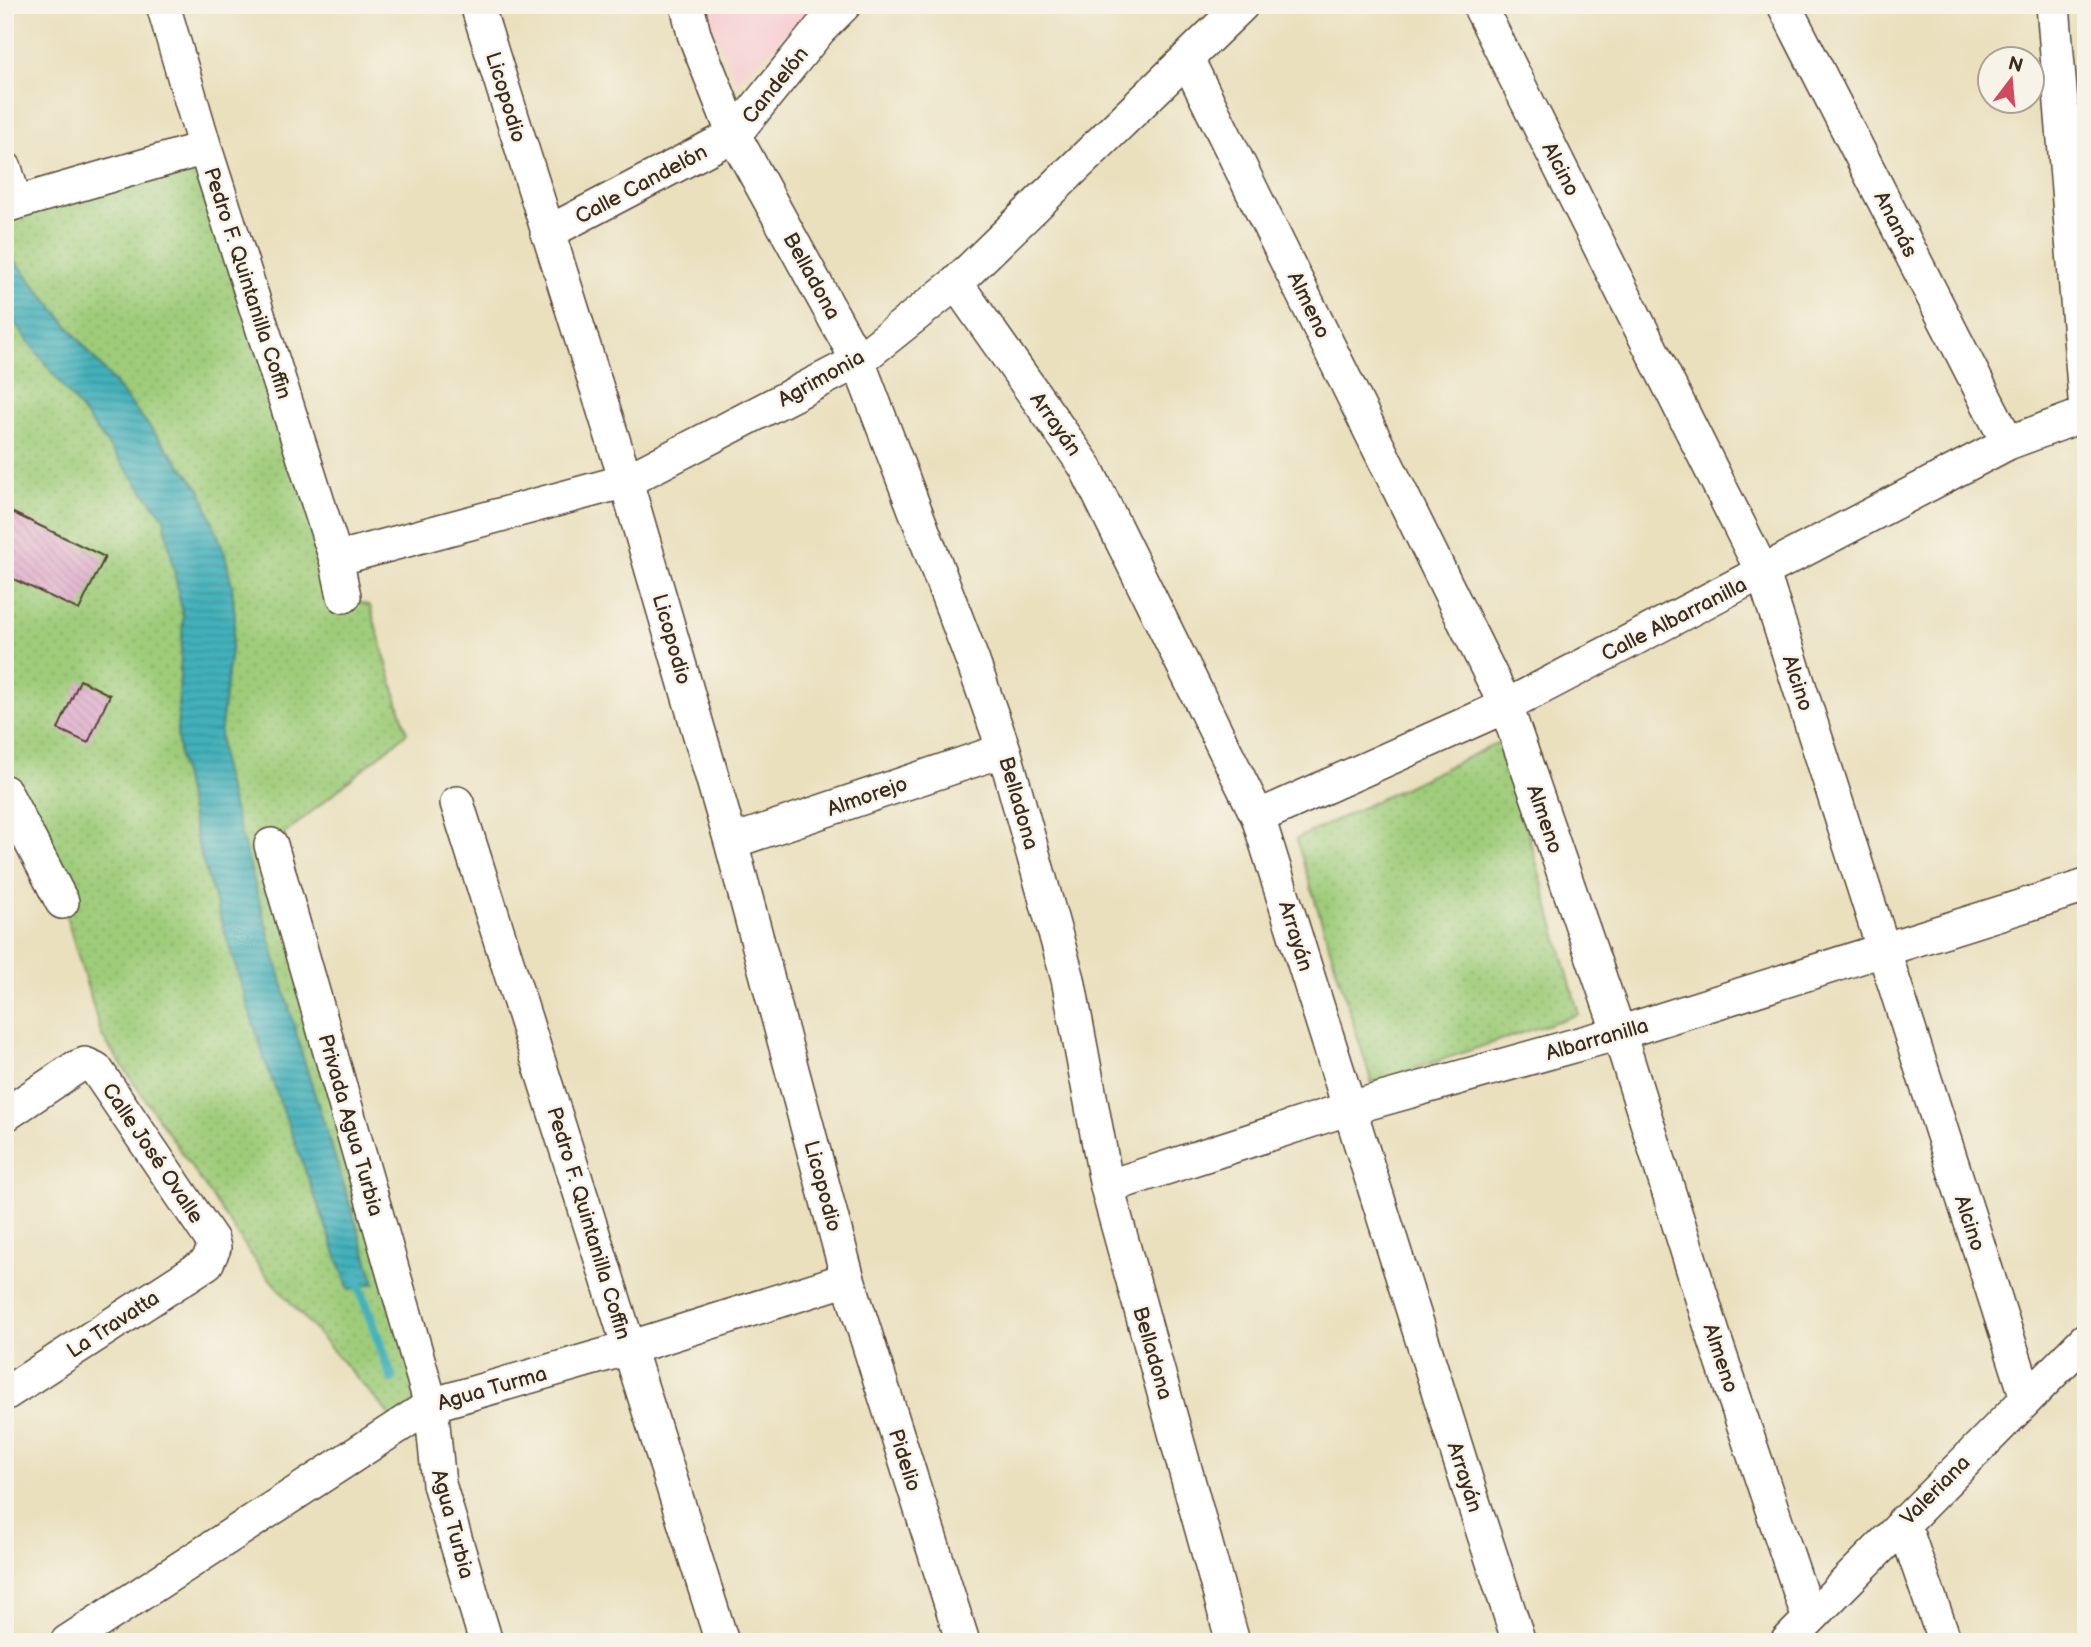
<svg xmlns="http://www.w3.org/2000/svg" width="2091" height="1647" font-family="'Balsamiq Sans',sans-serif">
<defs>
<pattern id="park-dots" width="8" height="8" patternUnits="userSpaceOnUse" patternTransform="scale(1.75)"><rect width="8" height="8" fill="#9ecc79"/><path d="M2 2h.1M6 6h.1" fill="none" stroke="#89af68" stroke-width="1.8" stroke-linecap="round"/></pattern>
<pattern id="water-rules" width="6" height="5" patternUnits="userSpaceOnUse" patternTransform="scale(1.75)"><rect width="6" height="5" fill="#42b1bb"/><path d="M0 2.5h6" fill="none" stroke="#389097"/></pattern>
<pattern id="building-back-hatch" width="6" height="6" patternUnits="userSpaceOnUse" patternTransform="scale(1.75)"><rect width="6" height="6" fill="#e0abcc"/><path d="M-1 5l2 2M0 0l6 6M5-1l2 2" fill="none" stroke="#b78ba5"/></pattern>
</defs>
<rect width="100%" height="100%" fill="#f7f3e8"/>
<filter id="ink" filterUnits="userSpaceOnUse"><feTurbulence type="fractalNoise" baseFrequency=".0143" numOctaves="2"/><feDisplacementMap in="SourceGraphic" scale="14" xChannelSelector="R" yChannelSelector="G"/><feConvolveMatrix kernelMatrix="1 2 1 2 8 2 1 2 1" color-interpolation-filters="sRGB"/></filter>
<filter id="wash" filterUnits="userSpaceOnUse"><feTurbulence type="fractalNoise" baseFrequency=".00686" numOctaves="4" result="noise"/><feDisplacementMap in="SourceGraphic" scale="28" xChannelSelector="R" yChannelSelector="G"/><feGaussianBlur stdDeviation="1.57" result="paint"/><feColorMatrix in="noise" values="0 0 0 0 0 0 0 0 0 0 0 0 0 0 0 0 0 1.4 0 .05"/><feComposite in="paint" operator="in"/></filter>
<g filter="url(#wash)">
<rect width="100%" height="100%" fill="#eae0be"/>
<path fill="#f7cfd3" d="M707,5H816L737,82L709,21Z"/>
<path fill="url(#park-dots)" stroke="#6c7b4c" stroke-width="2" d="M205,148L344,596L370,606L407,733L271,845L431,1405L392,1418L261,1269L102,1036L62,902L5,792V168L15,203Z
M1502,741L1579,1014L1372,1083L1296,839Z"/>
<path fill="url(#water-rules)" stroke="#3e6e6c" stroke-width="2" d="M5,248L200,489L225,554L232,586L235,619L220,734L223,770L302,1054L375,1283L349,1289L266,1064L198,846L180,760L177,733L183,617L164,518L5,311Z"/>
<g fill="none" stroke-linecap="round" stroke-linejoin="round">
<path stroke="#42b1bb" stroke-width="10" d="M355,1274L392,1378"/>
</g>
<g id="blocks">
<path fill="url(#building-back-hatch)" d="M5,509L105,557L79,610L5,575Z
M80,680L110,695L88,743L58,729Z"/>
</g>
</g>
<g filter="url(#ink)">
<use href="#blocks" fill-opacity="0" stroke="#554536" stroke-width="2"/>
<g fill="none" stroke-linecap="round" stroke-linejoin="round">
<defs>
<path id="street" d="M163,5L205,148L336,559L344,596
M477,5L626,481L731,842L848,1279L963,1642
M687,5L694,34L734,135L858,361L973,662L1004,750L1068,979L1107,1187L1233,1642
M1479,5L1763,573L2027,1398
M1784,5L2008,443
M2053,5L2086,411
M1187,59L1506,706L1619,1033L1716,1343L1809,1619
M5,168L15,202
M5,206L205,148
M547,233L734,135L820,29L844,5
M956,283L1085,466L1258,817L1470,1492L1519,1642
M336,559L626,481L858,361L956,283L1242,5
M5,792L62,902
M457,803L722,1642
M1258,817L1506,706L2008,443L2086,414
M731,842L1004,750
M271,845L431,1405L439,1484L486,1642
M5,1115L75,1068L85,1064L96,1069L212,1240L214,1248L207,1263L5,1394
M1107,1187L1350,1108L1619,1033L2086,886
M1903,1522L1945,1642
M67,1642L431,1405L629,1348L848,1279
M1787,1642L2086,1339"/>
</defs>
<use href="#street" stroke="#554536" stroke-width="36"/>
<use href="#street" stroke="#fff" stroke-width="33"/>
</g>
</g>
<g text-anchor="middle" stroke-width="5" stroke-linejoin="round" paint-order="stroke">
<g font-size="21" fill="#3b2a1e" stroke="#f7f3e8">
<text transform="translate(775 85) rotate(-51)" y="7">Candelón</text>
<text transform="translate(506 97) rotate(73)" y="7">Licopodio</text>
<text transform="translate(1561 169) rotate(63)" y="7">Alcino</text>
<text transform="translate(641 184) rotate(-28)" y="7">Calle Candelón</text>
<text transform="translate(1896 224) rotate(63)" y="7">Ananás</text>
<text transform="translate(812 276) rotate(61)" y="7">Belladona</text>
<text transform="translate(248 283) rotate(72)" y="7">Pedro F. Quintanilla Coffin</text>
<text transform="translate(1309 305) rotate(64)" y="7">Almeno</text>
<text transform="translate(821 378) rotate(-29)" y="7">Agrimonia</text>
<text transform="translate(1056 424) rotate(55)" y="7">Arrayán</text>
<text transform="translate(1674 619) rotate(-27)" y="7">Calle Albarranilla</text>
<text transform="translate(672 639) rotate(74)" y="7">Licopodio</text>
<text transform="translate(1798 683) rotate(72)" y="7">Alcino</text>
<text transform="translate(867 796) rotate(-19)" y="7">Almorejo</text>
<text transform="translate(1019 803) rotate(74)" y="7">Belladona</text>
<text transform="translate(1545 819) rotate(71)" y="7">Almeno</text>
<text transform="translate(1296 936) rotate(73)" y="7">Arrayán</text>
<text transform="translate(1597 1039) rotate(-16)" y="7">Albarranilla</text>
<text transform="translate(351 1125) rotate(74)" y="7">Privada Agua Turbia</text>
<text transform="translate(153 1153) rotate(56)" y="7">Calle José Ovalle</text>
<text transform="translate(823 1186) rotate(75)" y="7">Licopodio</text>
<text transform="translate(589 1223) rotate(73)" y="7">Pedro F. Quintanilla Coffin</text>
<text transform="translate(1970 1223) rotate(72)" y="7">Alcino</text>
<text transform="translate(113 1324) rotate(-33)" y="7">La Travatta</text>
<text transform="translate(1153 1353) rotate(74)" y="7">Belladona</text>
<text transform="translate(1721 1358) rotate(72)" y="7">Almeno</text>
<text transform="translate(492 1388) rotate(-16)" y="7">Agua Turma</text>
<text transform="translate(905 1460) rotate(72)" y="7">Pidelio</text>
<text transform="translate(1465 1477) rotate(72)" y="7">Arrayán</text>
<text transform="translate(1935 1490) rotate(-45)" y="7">Valeriana</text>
<text transform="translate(453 1524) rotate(75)" y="7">Agua Turbia</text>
</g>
</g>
<rect width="2091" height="1647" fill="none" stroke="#f7f3e8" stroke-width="28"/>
<g transform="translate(2011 80) rotate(16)"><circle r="33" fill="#f7f3e8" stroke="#aca397" stroke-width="2"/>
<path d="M0-5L12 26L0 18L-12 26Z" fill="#d1495b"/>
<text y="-10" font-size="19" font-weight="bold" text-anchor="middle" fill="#3b2a1e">N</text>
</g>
</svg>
